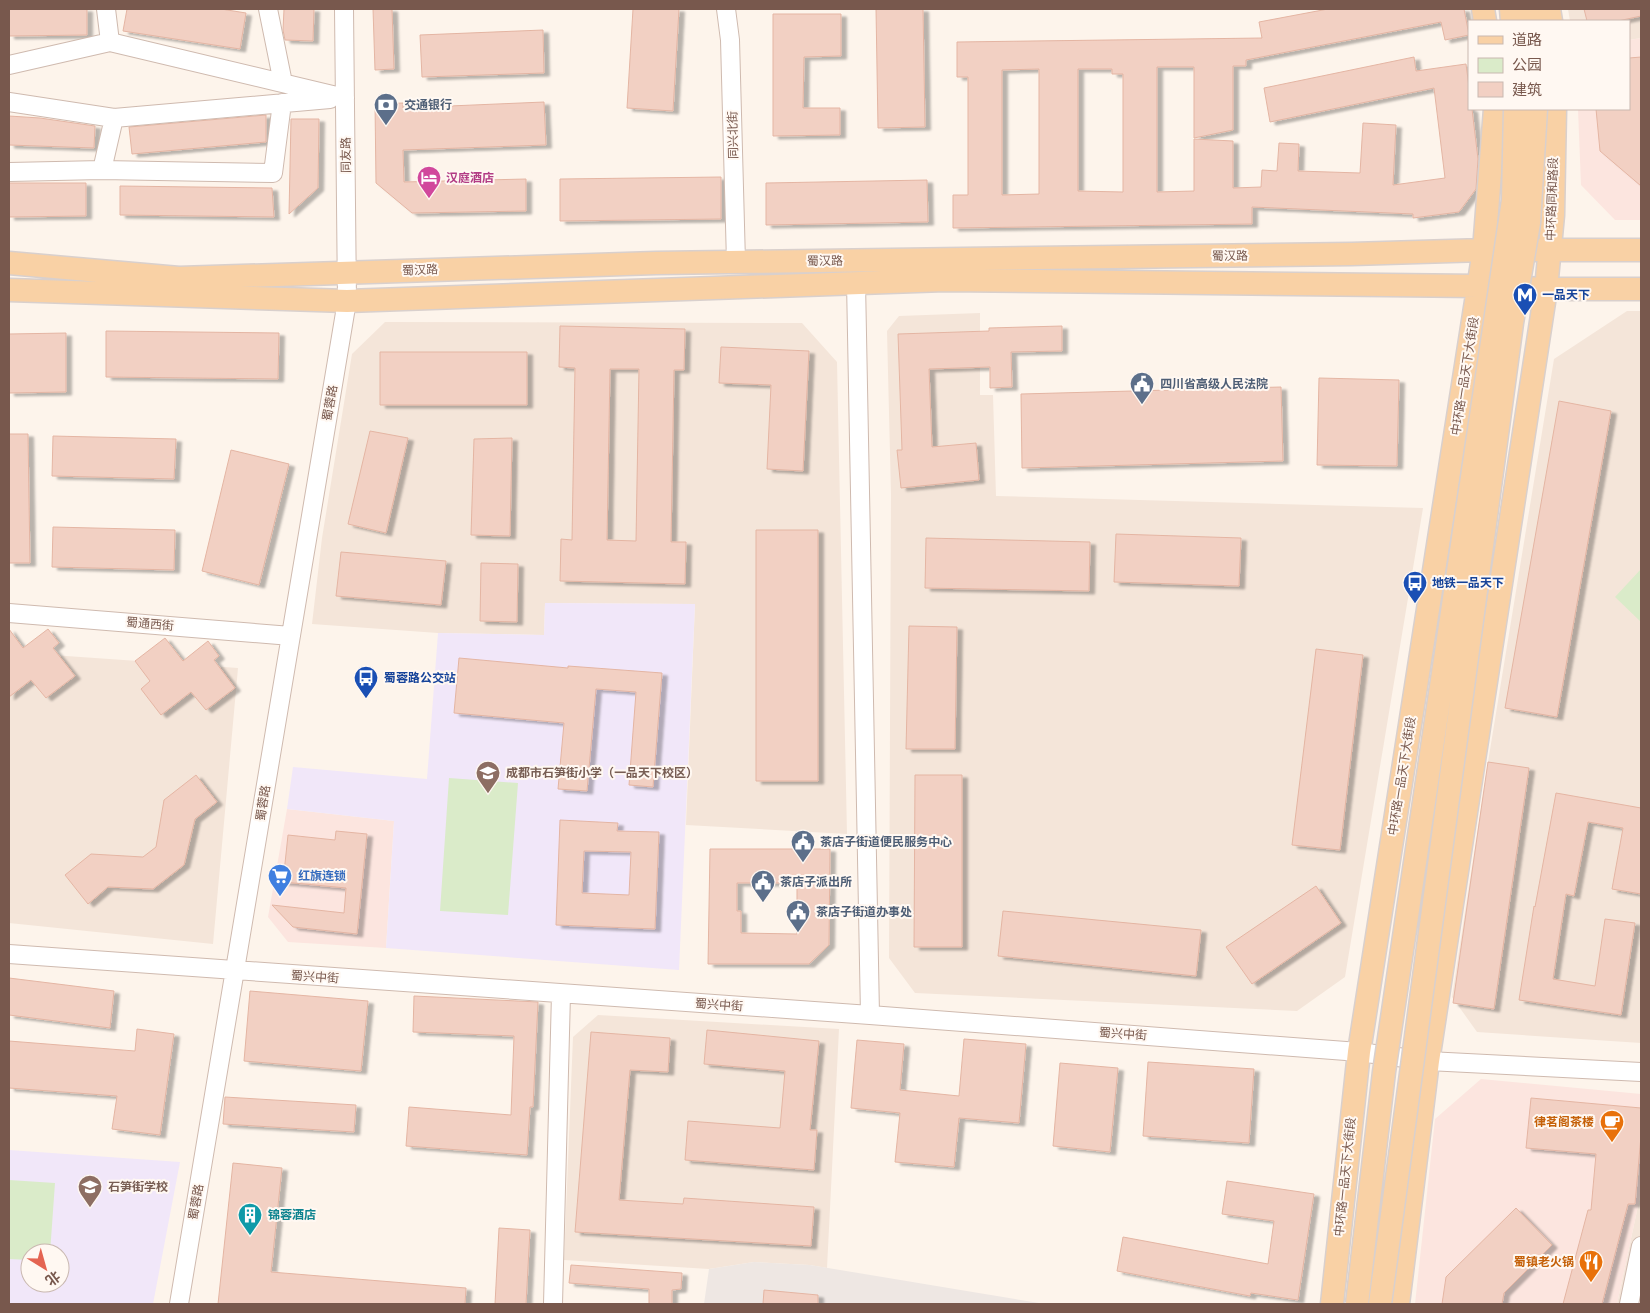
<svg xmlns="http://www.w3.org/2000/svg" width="1650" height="1313" font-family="'DM Sans','Noto Sans SC',sans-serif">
<defs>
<filter id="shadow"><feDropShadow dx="5.5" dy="3" stdDeviation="1" flood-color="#0004"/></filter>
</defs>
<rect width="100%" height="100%" fill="#fdf4eb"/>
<path fill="#f4e5d9" d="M1568,9H1641V38L1629,40V21H1570Z
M1627,311H1641V1043L1477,1032L1452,997L1488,762L1554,359Z
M980,313V395H993L996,496L1423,508L1345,977L1297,1011L915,993L889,958L891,494L887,331L899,316Z
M385,322L802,323L837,362L847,834L686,825L695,604L545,603L544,635L438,633L312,624L322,538L352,354Z
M9,652L238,668L213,944L9,923Z
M598,1015L839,1029L827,1268L810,1265L754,1262L709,1269L564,1260L573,1037Z
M1641,1192V1304H1617Z"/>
<path fill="#fce5df" d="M1641,38V220H1615L1581,185L1578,109H1629V40Z
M287,809L394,821L386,948L288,942L268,917Z
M1481,1079L1641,1094V1192L1617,1304H1415L1435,1119Z"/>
<path fill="#eee7e3" d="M754,1262L810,1265L1045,1304H704L709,1269Z"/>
<path fill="#f1e7f9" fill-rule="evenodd" d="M545,603L695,604L679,970L386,948L394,821L287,809L293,767L427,779L438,633L544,635Z
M9,1150L180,1162L153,1304H9ZM30,1253H60V1283H30Z"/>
<path fill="#daebc9" d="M1641,569V622L1615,597Z
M449,778L518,783L508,915L440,911Z
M9,1180L55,1183L50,1253H30V1260L9,1259Z"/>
<path fill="#f2d0c3" stroke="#e4b5a3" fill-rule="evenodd" filter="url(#shadow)" d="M9,9H87V35L9,36Z
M127,9H221L246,13L240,49L123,31Z
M284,9H314L313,41L285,40L283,30Z
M373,9H392L394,69L375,70Z
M633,9H679L673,111L627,108Z
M876,9H923L925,127L878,128Z
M1328,9H1464L1469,35L1445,40L1441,22L1246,60V66H1233V130L1194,138V67H1157V192L1194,191V139L1233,141V188L1261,187L1262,170L1277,171L1279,143L1299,144L1298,171L1360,173L1363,123L1396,125L1393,185L1445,178L1434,88L1270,122L1264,88L1414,57L1416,71L1466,64L1469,87V109H1472L1478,159L1476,189L1459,212L1413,218V214L1252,207V224L953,228V195H968V77H957V42L1262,38L1259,22ZM1039,69V194L1002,195V70ZM1078,69H1112V74H1123V192L1078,191Z
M1584,9H1641V16L1618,21H1587Z
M773,14H841V56L804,57L803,108H840V135L773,136Z
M543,30L544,73L422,77L420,35Z
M1641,57V186L1600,151L1596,109H1629V58Z
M544,102L546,145L403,150L404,182L526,179V211L412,213L376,183L375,104L403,103V108Z
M266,115V142L132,154L129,127Z
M9,116L40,118L95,126L94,148L9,145Z
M291,119H319L318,188L289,214Z
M721,177V219L560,221V179Z
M927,180L928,222L766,225V183Z
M9,183H86V216L9,217Z
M120,186L272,188L274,217L120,215Z
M560,326L685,329L684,370H674L671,542H686L685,584L560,581L561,539L572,540L575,368L559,367ZM610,369H639L636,541L607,540Z
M1062,326V351L1011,352L1012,387L990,388V367L929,369L932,447L976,443L979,480L901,488L897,450H902L898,334L989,331V328Z
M106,331L279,333L278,379L106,377Z
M66,333V392L9,393V334Z
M721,347L809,351L803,471L767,469L771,385L719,383Z
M380,352H527V405H380Z
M1319,378L1399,380L1397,466L1317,465Z
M1281,387L1283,461L1022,468L1021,394Z
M1559,401L1611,411L1557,717L1505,708Z
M370,431L408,438L386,533L348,524Z
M9,434H28L30,563H9Z
M53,436L176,439L174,479L52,476Z
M512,438L510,536L471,535L474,439Z
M231,450L289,464L259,585L202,571Z
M53,527L175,530L174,570L52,567Z
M756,530H818V781H756Z
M1116,534L1241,538L1239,586L1114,582Z
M926,538L1090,542L1089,591L925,588Z
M341,552L446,561L441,605L336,596Z
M481,563L518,564L517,622L480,621Z
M909,626L957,627L955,749H906Z
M9,629L23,648L48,629L59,643L53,648L75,676L46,698L31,680L9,697Z
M165,638L183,661L208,641L219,656L214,660L235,688L206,710L191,692L161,715L141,689L150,681L135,661Z
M1316,649L1363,655L1340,850L1292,845Z
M459,658L568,668V666L662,673L653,787L629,785L636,692L596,689L587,791L558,789L564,723L454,713Z
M1488,762L1529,768L1494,1009L1453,1003Z
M196,775L217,802L195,819L184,865L153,889L108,887L88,904L65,875L91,854L143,857L156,847L164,800Z
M915,775H962V947H914Z
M1556,793L1641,808V894L1612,889L1623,828L1588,822L1574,896L1566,894L1553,979L1595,986L1605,919L1635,923L1621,1015L1519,1000L1534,906L1535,907Z
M560,820L618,823L617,831L659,832L655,929L556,925ZM584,851L631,852L629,895L582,893Z
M336,831L367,834L357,934L293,927L272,905L344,913L346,888L283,882L288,835L335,840Z
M710,849H830L829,945L809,964H708ZM737,883H797V934L741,933V911H737Z
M1316,886L1341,923L1252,984L1226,947Z
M1003,911L1201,930L1196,976L998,956Z
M9,978L114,991L110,1028L9,1015Z
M250,991L368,1001L361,1071L244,1061Z
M414,996L538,1002L533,1107H530L527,1155L406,1146L409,1107L511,1115L514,1036L413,1032Z
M137,1029L174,1034L160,1135L112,1129L117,1096L9,1088V1041L135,1051Z
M707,1030L819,1041L810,1130H817L814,1170L685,1160L688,1121L780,1128L785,1071L704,1064Z
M591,1032L670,1038L668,1072L630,1070L619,1200L683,1204L684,1198L814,1207L811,1246L575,1232Z
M964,1039L1026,1044L1019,1123L959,1118L954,1167L895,1162L900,1113L851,1108L857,1040L904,1044L900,1090L959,1096Z
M1148,1062L1254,1069L1249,1143L1143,1136Z
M1060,1063L1118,1068L1110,1152L1053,1146Z
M225,1097L356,1105L354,1132L223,1124Z
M1531,1098L1641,1108V1136L1635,1204H1628L1602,1304H1563L1588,1210H1591L1596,1154L1526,1148Z
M233,1163L282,1168L271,1272L466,1288L465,1304H218Z
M1227,1181L1314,1194L1298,1300L1251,1293L1250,1296L1117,1271L1123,1237L1268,1264L1274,1221L1222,1214Z
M1516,1208L1552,1245L1504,1293L1502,1304H1442L1446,1277Z
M499,1228L530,1230L526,1304H495Z
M571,1265L682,1273L681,1289L672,1290V1304H649V1289L569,1283Z
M764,1290L818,1295V1304H763Z"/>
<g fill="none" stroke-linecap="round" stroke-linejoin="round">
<defs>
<path id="minor" d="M106,9L110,42
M268,9L283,83
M726,9L730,40L736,262
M9,65L110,42L345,98
M9,102L114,118L330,99
M102,170L273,173L282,103
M9,172L102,170L114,118
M856,282L870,1015
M9,613L291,636
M9,954L870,1015L1359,1052L1428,1061L1641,1072
M179,1304L347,301L344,9
M553,1304L561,994
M1629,1304L1641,1246"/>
<path id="major" d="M1483,9L1485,21
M1511,9L1512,21
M1532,9L1533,21
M1549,9L1551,21
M9,263L179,278L656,263L1352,254L1484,250H1641
M9,290L347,301L945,280L1479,286L1546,289H1641
M1332,1304L1359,1052L1484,250L1495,109
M1398,1304L1428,1061L1546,289L1553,215L1555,109"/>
</defs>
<use href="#minor" stroke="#cfbaaf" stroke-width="20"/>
<use href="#major" stroke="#d9d0cd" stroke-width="25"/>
<use href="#minor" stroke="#fff" stroke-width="18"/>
<use href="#major" stroke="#f9d1a5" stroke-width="22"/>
<defs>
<path id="major-bridge" d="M1357,1304L1384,1072L1513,200L1515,109
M1380,1304L1512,323L1529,223L1536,109"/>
</defs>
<use href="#major-bridge" stroke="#d9d0cd" stroke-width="25" stroke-linecap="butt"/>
<use href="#major-bridge" stroke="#f9d1a5" stroke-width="22"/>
</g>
<defs>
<symbol id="bank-pin" viewBox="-11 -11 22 30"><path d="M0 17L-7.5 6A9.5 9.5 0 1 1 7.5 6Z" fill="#5c6f8a" stroke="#fff8f2"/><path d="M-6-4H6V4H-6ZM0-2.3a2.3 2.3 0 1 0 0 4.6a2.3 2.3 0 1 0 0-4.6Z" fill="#fff"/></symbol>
<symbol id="hotel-pin" viewBox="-11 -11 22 30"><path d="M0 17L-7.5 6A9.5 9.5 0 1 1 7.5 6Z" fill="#d1479c" stroke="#fff8f2"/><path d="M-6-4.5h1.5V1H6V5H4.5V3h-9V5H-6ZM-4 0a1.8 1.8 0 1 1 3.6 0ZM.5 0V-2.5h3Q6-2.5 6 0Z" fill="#fff"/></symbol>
<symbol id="metro-pin" viewBox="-11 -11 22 30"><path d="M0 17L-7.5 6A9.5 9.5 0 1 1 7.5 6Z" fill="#1a4fb4" stroke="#fff8f2"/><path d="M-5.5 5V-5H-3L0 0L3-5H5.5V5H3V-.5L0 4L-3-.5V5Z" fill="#fff"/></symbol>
<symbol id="civic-pin" viewBox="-11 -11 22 30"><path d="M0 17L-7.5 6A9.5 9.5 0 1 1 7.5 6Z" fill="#5c6f8a" stroke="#fff8f2"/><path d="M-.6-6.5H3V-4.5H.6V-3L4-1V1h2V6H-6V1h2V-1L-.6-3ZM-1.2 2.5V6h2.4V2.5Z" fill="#fff"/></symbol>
<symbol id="bus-pin" viewBox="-11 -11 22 30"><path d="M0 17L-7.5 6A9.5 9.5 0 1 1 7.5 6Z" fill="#1a4fb4" stroke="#fff8f2"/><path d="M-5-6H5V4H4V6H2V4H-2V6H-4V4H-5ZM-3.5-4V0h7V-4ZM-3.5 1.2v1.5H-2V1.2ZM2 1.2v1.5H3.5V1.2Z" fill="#fff"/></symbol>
<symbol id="school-pin" viewBox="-11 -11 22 30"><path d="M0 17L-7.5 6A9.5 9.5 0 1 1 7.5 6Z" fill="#8d6e63" stroke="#fff8f2"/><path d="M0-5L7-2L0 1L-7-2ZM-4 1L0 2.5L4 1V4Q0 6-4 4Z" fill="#fff"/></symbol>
<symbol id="supermarket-pin" viewBox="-11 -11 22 30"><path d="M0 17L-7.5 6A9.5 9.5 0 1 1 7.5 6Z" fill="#3f7fe0" stroke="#fff8f2"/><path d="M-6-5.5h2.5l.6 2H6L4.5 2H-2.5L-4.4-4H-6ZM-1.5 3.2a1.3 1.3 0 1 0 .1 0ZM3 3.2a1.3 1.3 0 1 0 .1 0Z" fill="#fff"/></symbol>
<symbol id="cafe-pin" viewBox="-11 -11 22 30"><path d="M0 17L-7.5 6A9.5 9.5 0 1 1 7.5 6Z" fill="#e8710a" stroke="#fff8f2"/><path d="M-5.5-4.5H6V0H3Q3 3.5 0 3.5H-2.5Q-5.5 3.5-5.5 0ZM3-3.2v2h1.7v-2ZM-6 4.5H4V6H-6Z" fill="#fff"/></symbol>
<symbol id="building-pin" viewBox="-11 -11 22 30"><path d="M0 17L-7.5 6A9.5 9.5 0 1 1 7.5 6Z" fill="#0f9aa8" stroke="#fff8f2"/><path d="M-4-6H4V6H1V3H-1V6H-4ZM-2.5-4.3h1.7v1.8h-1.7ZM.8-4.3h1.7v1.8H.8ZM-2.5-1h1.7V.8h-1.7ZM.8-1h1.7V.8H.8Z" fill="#fff"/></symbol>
<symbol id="restaurant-pin" viewBox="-11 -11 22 30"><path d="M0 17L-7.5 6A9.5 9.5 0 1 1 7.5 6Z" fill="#e8710a" stroke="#fff8f2"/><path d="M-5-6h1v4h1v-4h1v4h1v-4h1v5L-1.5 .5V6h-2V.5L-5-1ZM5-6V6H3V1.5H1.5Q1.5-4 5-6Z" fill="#fff"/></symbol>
</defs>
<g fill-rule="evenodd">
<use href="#bank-pin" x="372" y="91" width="28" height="38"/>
<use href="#hotel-pin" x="415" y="164" width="28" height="38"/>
<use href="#metro-pin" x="1511" y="281" width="28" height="38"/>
<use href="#civic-pin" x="1128" y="370" width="28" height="38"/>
<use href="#bus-pin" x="1401" y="569" width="28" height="38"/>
<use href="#bus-pin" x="352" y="664" width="28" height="38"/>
<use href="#school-pin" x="474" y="759" width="28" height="38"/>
<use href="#civic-pin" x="789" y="828" width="28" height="38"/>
<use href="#supermarket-pin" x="266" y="862" width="28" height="38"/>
<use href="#civic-pin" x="749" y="868" width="28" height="38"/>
<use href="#civic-pin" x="784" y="898" width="28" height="38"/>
<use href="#cafe-pin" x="1598" y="1108" width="28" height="38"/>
<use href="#school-pin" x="76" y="1173" width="28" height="38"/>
<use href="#building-pin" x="236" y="1201" width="28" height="38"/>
<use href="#restaurant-pin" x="1577" y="1248" width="28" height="38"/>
</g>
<g text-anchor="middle" stroke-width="4" stroke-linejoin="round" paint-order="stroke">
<g font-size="12" font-weight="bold" fill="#4e5e75" stroke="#fff8f2" text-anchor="start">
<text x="404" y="109">交通银行</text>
<text x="1160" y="388">四川省高级人民法院</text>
<text x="820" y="846">茶店子街道便民服务中心</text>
<text x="780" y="886">茶店子派出所</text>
<text x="816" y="916">茶店子街道办事处</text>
</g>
<g font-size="12" fill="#78584d" stroke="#fff8f2">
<text transform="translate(733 135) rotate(-91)" y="4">同兴北街</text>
<text transform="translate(346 155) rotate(-91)" y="4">同友路</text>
<text transform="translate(1552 199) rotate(-88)" y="4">中环路同和路段</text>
<text transform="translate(1230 256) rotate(-1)" y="4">蜀汉路</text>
<text transform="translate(825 261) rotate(-1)" y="4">蜀汉路</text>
<text transform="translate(420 270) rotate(-2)" y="4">蜀汉路</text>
<text transform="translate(1465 376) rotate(-81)" y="4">中环路一品天下大街段</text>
<text transform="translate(330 403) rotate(-80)" y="4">蜀蓉路</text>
<text transform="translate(150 624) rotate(5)" y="4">蜀通西街</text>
<text transform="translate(1402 776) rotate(-81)" y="4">中环路一品天下大街段</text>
<text transform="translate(263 803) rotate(-81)" y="4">蜀蓉路</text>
<text transform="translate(315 977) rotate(4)" y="4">蜀兴中街</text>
<text transform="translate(719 1005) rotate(4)" y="4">蜀兴中街</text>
<text transform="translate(1123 1034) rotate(4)" y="4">蜀兴中街</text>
<text transform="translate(1345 1177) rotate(-84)" y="4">中环路一品天下大街段</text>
<text transform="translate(196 1202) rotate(-80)" y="4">蜀蓉路</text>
</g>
<g font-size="12" font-weight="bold" fill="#b23c85" stroke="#fff8f2" text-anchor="start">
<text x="446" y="182">汉庭酒店</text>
</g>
<g font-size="12" font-weight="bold" fill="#164399" stroke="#fff8f2" text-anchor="start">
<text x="1542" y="299">一品天下</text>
<text x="1432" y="587">地铁一品天下</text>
<text x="384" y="682">蜀蓉路公交站</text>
</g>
<g font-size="12" font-weight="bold" fill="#785e54" stroke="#fff8f2" text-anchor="start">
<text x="506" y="777">成都市石笋街小学（一品天下校区）</text>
<text x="108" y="1191">石笋街学校</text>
</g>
<g font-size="12" font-weight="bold" fill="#366cbe" stroke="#fff8f2" text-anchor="start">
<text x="298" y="880">红旗连锁</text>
</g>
<g font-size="12" font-weight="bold" fill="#c56008" stroke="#fff8f2" text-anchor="end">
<text x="1594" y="1126">律茗阁茶楼</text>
<text x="1574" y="1266">蜀镇老火锅</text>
</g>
<g font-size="12" font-weight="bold" fill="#0d838f" stroke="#fff8f2" text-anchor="start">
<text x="268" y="1219">锦蓉酒店</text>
</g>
</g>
<rect width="1650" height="1313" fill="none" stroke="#78584d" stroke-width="20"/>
<rect x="1468" y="20" width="162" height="90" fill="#fff8f2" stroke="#c9b8b0"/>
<rect x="1478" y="36" width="25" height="8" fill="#f9d1a5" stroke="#c9b8b0"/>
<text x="1512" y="45" font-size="15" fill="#78584d">道路</text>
<rect x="1478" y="58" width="25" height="15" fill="#daebc9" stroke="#c9b8b0"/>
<text x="1512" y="70" font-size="15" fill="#78584d">公园</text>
<rect x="1478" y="82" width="25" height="15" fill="#f2d0c3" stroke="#c9b8b0"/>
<text x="1512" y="95" font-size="15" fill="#78584d">建筑</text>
<g transform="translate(45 1268) rotate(143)"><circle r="24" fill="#fff8f2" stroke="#c9b8b0"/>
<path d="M0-4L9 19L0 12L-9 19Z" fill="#e46452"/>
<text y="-8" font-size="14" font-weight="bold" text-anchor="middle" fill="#78584d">北</text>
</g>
</svg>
